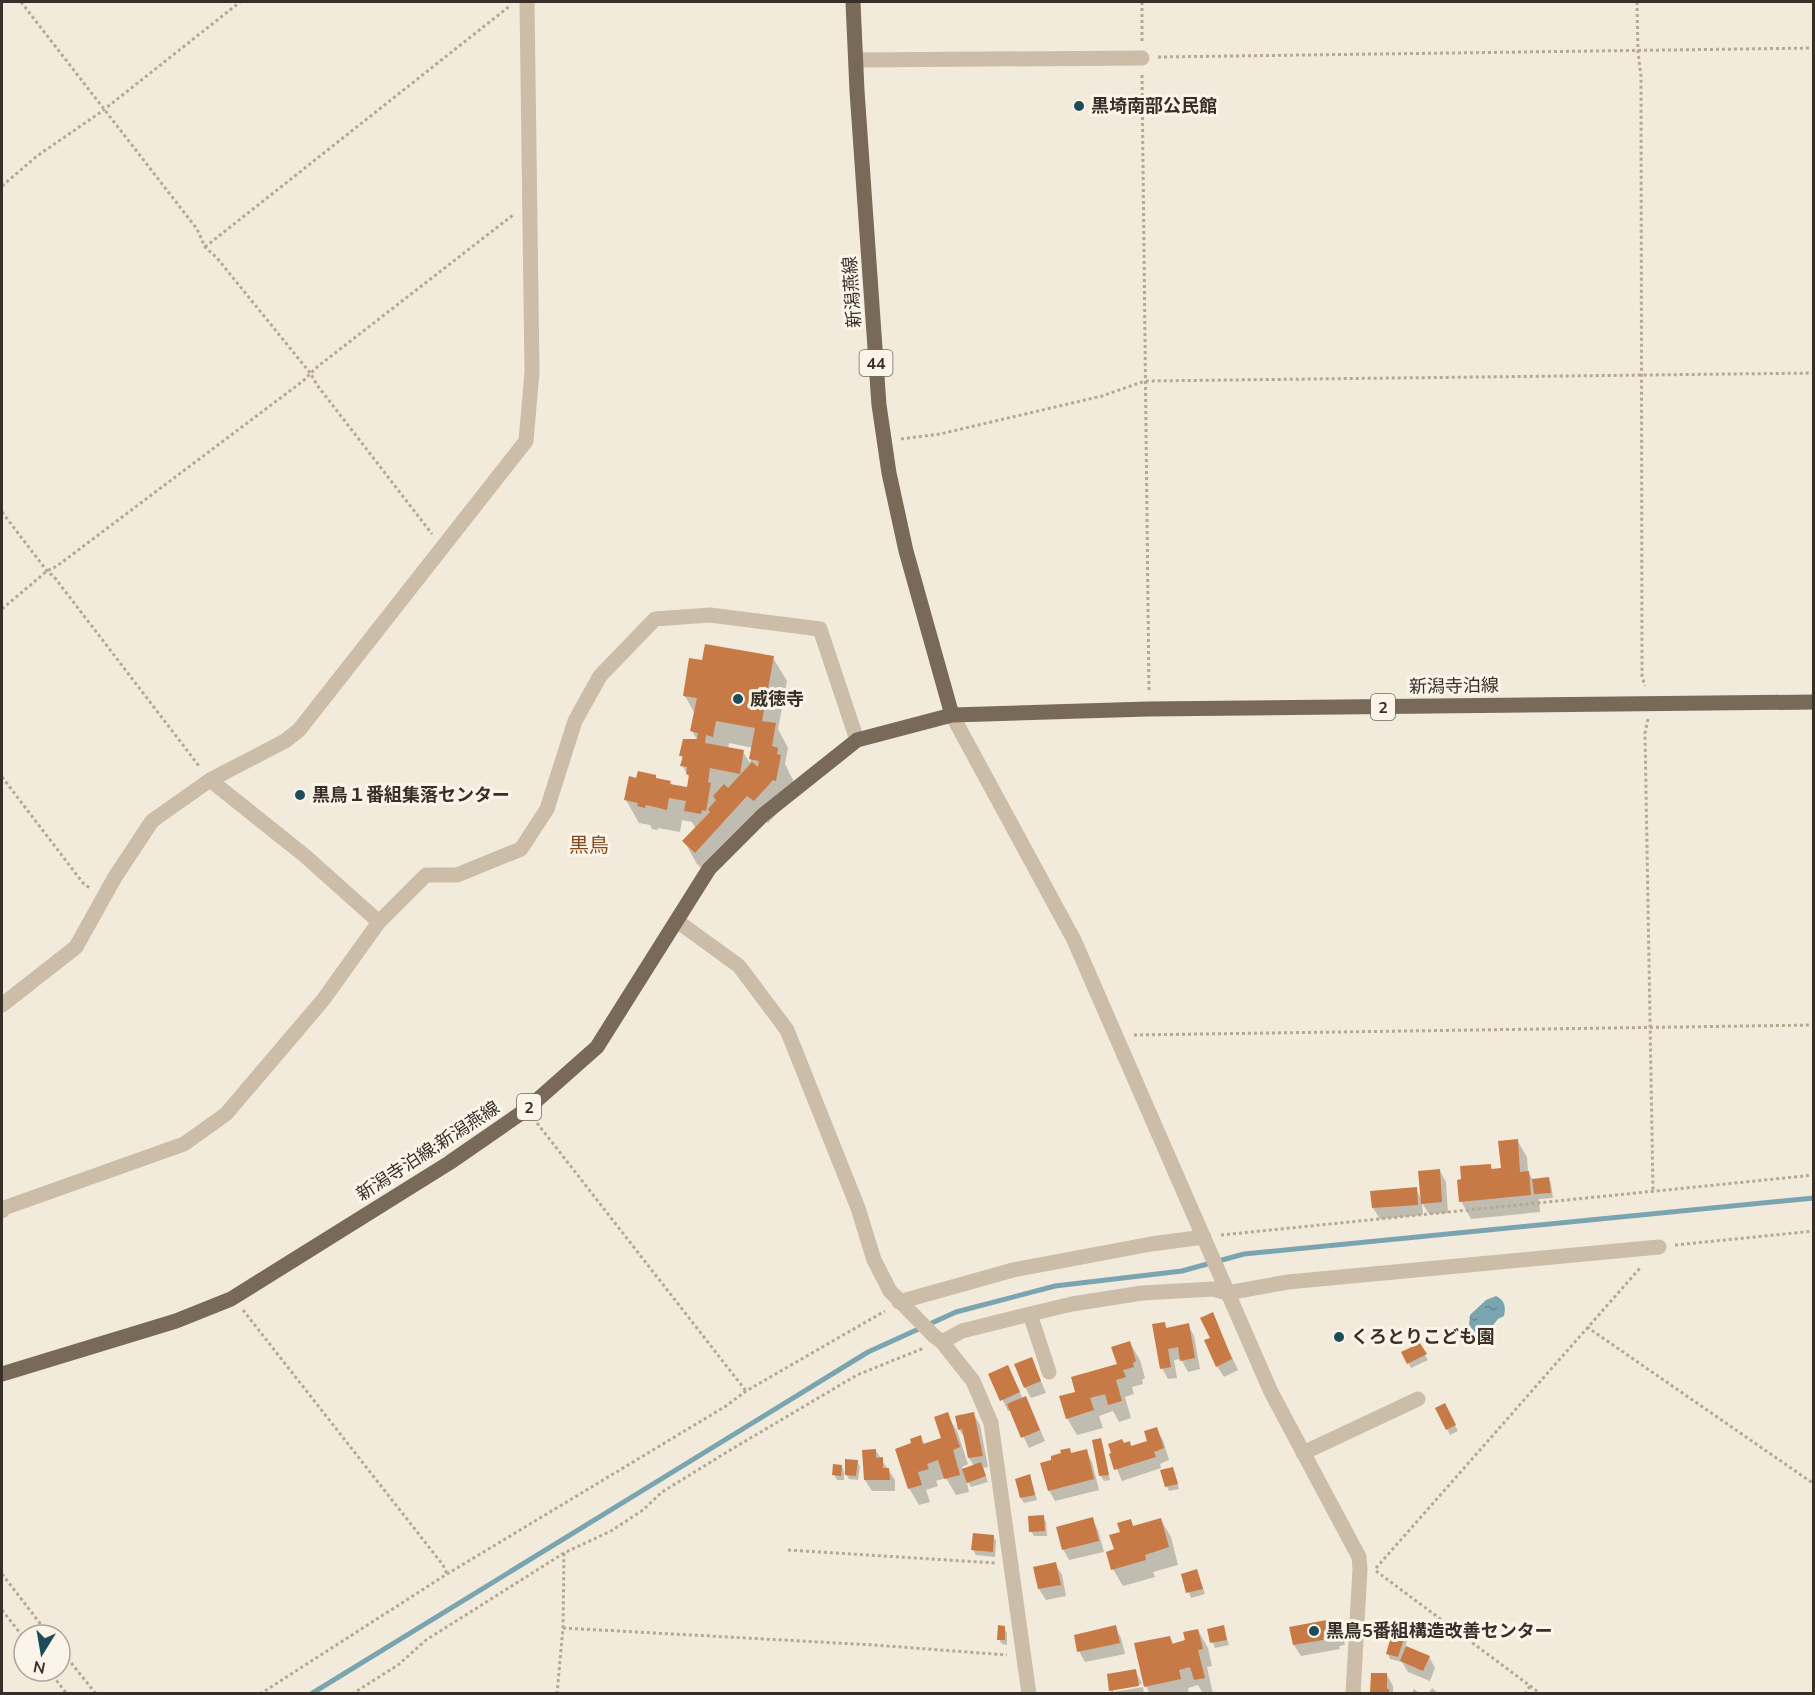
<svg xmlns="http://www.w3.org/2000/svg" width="1815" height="1695" font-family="'Nunito Sans','Noto Sans JP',sans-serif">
<defs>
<pattern id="water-ripples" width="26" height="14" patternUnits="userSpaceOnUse" patternTransform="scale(1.5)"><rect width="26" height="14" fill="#7aa5b0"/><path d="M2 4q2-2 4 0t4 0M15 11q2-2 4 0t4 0" fill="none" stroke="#65878f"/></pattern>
</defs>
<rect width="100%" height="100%" fill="#f2ebdc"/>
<path fill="url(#water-ripples)" d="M1496,1296C1505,1300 1506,1307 1504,1316L1498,1319L1486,1334L1477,1335L1469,1325L1470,1315L1486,1300Z"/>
<path fill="#0003" fill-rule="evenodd" d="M773,658L787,681L778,729L788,748L785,764L793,780L789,803H787L768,823L761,818L709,875L697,864L684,841L696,829L692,822L682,820L680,832L658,828V830L652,829L650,825L639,823L626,800L637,780L655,776L657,779L670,782L672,786L688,789L690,779L682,765L683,760L681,756L698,741L692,731L695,714L685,696L703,662ZM729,743L753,748L750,763L743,752L728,749Z
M1517,1140L1527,1157L1528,1172L1533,1180L1549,1179L1551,1184L1553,1198L1539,1199L1540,1212L1471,1219L1461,1201L1490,1165L1493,1170H1503Z
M1440,1171L1446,1182L1448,1213L1429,1214L1422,1203L1423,1215L1380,1219L1373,1208L1416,1189L1422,1201Z
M1212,1314L1238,1370L1224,1377L1217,1366Z
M1164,1323L1167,1329L1188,1325L1194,1336L1200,1369L1188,1372L1181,1359L1174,1360L1177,1378L1168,1379L1162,1368Z
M1130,1343L1140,1360L1145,1378L1142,1380L1143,1384L1132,1387L1134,1394L1125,1397L1131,1418L1119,1422L1113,1411L1099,1416L1103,1428L1077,1435L1067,1418L1077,1393L1119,1365Z
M1419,1345L1428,1360L1411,1368L1403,1353Z
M1031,1358L1046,1393L1031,1398L1025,1387Z
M1008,1367L1023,1399L1031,1409L1045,1441L1029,1448L1011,1410L1008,1411L990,1374Z
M1437,1408L1447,1410L1458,1431L1450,1435Z
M973,1413L980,1425L988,1467L983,1468L988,1482L971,1487L966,1478L969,1492L956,1495L946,1478L936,1481L938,1486L926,1490L930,1502L919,1505L909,1488L913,1444L920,1437L925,1445L943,1439L947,1414L957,1431L968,1464L962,1467L963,1470L974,1466L969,1458L966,1440L959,1429Z
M1156,1429L1163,1440L1169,1460L1160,1464L1161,1468L1122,1481L1111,1455L1124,1445L1132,1448L1149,1442Z
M1100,1440L1103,1445L1110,1480L1104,1481L1101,1476L1094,1441Z
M1069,1450L1072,1454L1086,1451L1092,1462L1099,1490L1055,1501L1049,1490L1053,1461Z
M876,1451L895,1480V1491H872L865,1480Z
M857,1461L860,1467L858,1480L849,1479L846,1474Z
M842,1466L844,1472V1480H837L834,1474Z
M1175,1474L1179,1489L1169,1491L1167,1486Z
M1030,1476L1037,1500L1024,1503L1021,1498Z
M1043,1517L1046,1522L1047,1536H1034L1031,1531Z
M1092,1519L1098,1530L1104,1552L1069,1560L1063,1549Z
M1161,1520L1171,1537L1178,1565L1153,1572L1155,1577L1123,1586L1113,1569L1122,1533L1130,1521L1134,1527Z
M993,1536L996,1541L995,1557L976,1555L973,1550Z
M1055,1564L1062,1575L1066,1596L1046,1600L1039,1589Z
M1197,1571L1205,1594L1191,1598L1183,1575Z
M1333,1623H1337L1343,1634L1345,1645L1339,1646L1340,1649L1301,1656L1294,1645Z
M1115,1627L1121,1638L1125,1654L1085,1662L1079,1651Z
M1223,1627L1229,1645L1215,1648L1208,1630Z
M1004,1628L1007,1633V1645L1002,1644L999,1639Z
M1198,1630L1208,1648L1212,1666L1207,1667L1213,1694H1203L1198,1685L1188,1688L1189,1694H1150L1146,1686L1170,1637L1174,1645L1187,1641Z
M1406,1630L1409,1635L1405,1647L1429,1657L1435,1668L1430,1681L1408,1672L1402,1662L1390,1659L1388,1653Z
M1135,1670L1142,1684L1113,1689V1692L1143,1687L1144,1694H1112L1111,1691Z
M1387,1675L1393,1686V1694H1372Z
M1432,1688L1439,1694H1428Z
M1414,1689L1421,1694H1411Z"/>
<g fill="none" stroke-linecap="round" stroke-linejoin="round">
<path stroke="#7aa5b0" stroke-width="5" d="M311,1694L868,1352L956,1312L1055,1286L1182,1271L1244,1254L1814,1198"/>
</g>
<path fill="#c77a45" d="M705,644L774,656L762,721L776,723L772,746L778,748L777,754L781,755L776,781L773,780L754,801L747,796L695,853L682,841L710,812L708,809L716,800L713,796L724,784L728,788L752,762L758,767L759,761L749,759L755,728L716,721L713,737L706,735L705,743L744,750L740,774L710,768L708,782L711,783L706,811L702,810L701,814L684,811L686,801L669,798L667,810L646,805L645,808L637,806L638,803L624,800L629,776L636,778L638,771L656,775V778L671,781L670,784L687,787L689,775L686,774L687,767L680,766L683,756H679L683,739H697L698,733L690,731L697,698L683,696L689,658L702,660Z
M1518,1139L1520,1172L1529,1171L1531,1195L1459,1202L1457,1180L1461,1179L1460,1166L1491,1164V1169L1501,1168L1498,1141Z
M1440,1169L1442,1202L1421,1204L1418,1171Z
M1549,1177L1551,1193L1534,1194L1532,1179Z
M1417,1187L1418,1205L1372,1208L1370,1191Z
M1213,1312L1232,1359L1216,1367L1204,1340L1210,1338L1200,1318Z
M1165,1322L1166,1328L1189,1323L1195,1358L1180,1361L1178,1347L1168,1349L1171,1367L1160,1369L1152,1324Z
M1130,1341L1136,1361L1133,1363L1134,1367L1123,1370L1126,1377L1116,1380L1122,1401L1108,1405L1105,1394L1090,1398L1094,1410L1066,1419L1059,1396L1075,1392L1071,1377L1117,1364L1111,1347Z
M1420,1343L1427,1354L1407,1364L1401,1352Z
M1032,1357L1041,1381L1024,1388L1014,1364Z
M1008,1365L1020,1392L1000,1401L988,1374Z
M1026,1396L1040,1430L1021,1438L1007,1404Z
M1445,1403L1456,1425L1446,1430L1435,1408Z
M948,1412L960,1447L953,1450L960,1475L944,1479L938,1460L927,1464L929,1469L918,1472L922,1485L908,1489L895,1449L911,1443L910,1439L921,1435L923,1444L941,1438L934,1417Z
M974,1412L983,1456L968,1458L962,1429L958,1430L955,1416Z
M1157,1427L1164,1448L1154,1452L1156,1457L1114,1470L1109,1454L1111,1453L1108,1444L1122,1439L1124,1443L1130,1441L1131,1446L1147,1441L1144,1431Z
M1101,1438L1109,1475L1099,1476L1092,1440Z
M1070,1448L1071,1453L1087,1449L1094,1479L1048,1491L1040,1463L1051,1460V1456L1061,1453L1060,1450Z
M876,1449V1458L883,1457V1468H889L890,1480H864L862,1450Z
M845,1459L858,1460L856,1476L845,1475Z
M981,1462L986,1476L967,1483L962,1469Z
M833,1464L842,1465L841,1476L832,1475Z
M1173,1467L1178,1484L1165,1487L1160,1470Z
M1030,1474L1035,1495L1020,1498L1015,1479Z
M1044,1515L1045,1531L1029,1532L1028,1516Z
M1093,1517L1099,1541L1062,1550L1056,1527Z
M1161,1518L1169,1547L1145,1555L1146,1560L1111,1570L1106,1552L1114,1549L1109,1535L1120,1532L1117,1523L1131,1519L1133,1526Z
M973,1533L994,1535L993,1552L971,1550Z
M1056,1562L1061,1585L1038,1589L1033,1567Z
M1197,1569L1203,1589L1186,1593L1181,1574Z
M1332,1619V1622L1338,1621L1340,1634L1334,1635L1335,1638L1293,1645L1289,1627Z
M998,1625L1005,1626V1640H997Z
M1116,1625L1120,1643L1077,1652L1074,1635Z
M1224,1625L1227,1640L1210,1643L1207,1629Z
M1394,1625L1407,1629L1398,1657L1386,1654Z
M1198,1629L1203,1649L1198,1650L1205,1678L1194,1680L1190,1667L1179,1670L1181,1679L1144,1687L1134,1643L1170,1636L1172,1644L1185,1640L1183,1632Z
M1406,1646L1430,1656L1423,1671L1400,1661Z
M1136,1669L1139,1686L1109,1691L1107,1674Z
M1371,1673H1387V1689H1389V1694H1370Z"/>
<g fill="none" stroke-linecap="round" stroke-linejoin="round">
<path stroke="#b6a892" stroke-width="3" stroke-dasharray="3 3" stroke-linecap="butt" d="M21,2L197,229L205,247L217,258L311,374L317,385L432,534
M1142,2V42
M1637,2L1638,52L1641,76L1642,676L1645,686
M1158,57L1814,48
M1142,75L1149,693
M2,186L37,156L101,112L240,2
M205,247L511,5
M901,439L940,434L1102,396L1145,381L1814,373
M2,512L47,571L55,578L199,766
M2,609L47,571L57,566L303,381L317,367L513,215
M1648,719L1645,733L1653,1191
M2,777L83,883L90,888
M1134,1035L1814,1025
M537,1123L746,1391
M1221,1235L1814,1175
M1675,1245L1814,1231
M243,1310L443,1565L447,1574
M1587,1327L1814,1484
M788,1550L995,1563
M1376,1568L1641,1267
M1376,1571L1541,1694
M2,1574L49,1635
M2,1610L24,1638
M563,1628L874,1645L1007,1655
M60,1649L96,1694
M49,1671L67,1694
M260,1694L447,1574L726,1406L746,1391L885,1311
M352,1694L398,1665L426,1640L564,1553L611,1531L643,1510L662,1492L732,1449L857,1375L924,1348
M557,1694L563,1628L564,1553
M1525,1694L1530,1686"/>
<path stroke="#cbbda7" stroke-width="15" d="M856,60L1142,58
M952,715L1074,940L1271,1392L1359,1557L1360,1569L1353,1694
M210,780L304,855L379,922
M677,921L739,966L787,1030L858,1208L874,1260L890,1291L934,1336L942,1342L973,1381L991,1423L1029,1694
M2,1005L76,947L115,877L152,821L210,780L285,741L299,730L526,441L532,372L527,2
M2,1211L4,1208L184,1144L226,1114L323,1000L379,922L426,875H457L521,849L547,809L575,721L600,676L655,619L710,615L820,629L857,740
M899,1302L1013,1270L1151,1244L1204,1237
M1030,1314L1072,1304L1142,1293L1213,1289L1227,1293L1288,1282L1659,1247
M942,1342L962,1331L1030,1314L1049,1372
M1303,1453L1418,1399"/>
<path stroke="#796959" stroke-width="15" d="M853,2L857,91L879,405L889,473L906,551L952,715
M2,1374L176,1321L231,1299L449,1163L527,1109L597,1047L709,869L763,815L857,740L952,715L1148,709L1814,702"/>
</g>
<g fill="#1d4b59" stroke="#faf5e8" stroke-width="2">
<circle cx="1079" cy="106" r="6"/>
<circle cx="738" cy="699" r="6"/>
<circle cx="300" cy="795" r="6"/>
<circle cx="1339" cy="1337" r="6"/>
<circle cx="1314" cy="1631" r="6"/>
</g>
<g text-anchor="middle" stroke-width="6" stroke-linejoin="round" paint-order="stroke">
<g fill="#faf5e8" stroke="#726a62" stroke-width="1.5">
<rect x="859.5" y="350" width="33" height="26" rx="4.5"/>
<rect x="1371" y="694" width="24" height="26" rx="4.5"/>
<rect x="517" y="1094" width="24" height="26" rx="4.5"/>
</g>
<g font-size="16" font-weight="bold" fill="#372f28">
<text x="876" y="369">44</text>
<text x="1383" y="713">2</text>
<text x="529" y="1113">2</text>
</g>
<g font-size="18" font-weight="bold" fill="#372f28" stroke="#faf5e8" text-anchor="start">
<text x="1091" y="112">黒埼南部公民館</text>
<text x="750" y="705">威徳寺</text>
<text x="312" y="801">黒鳥１番組集落センター</text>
<text x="1351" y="1343">くろとりこども園</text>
<text x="1326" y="1637">黒鳥5番組構造改善センター</text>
</g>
<g font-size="18" fill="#372f28" stroke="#faf5e8">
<text transform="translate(852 292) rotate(-94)" y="6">新潟燕線</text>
<text transform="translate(1454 686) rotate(-1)" y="6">新潟寺泊線</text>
<text transform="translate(428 1151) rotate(-33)" y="6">新潟寺泊線;新潟燕線</text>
</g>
<g font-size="20" fill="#874a20" stroke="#faf5e8">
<text x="589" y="852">黒鳥</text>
</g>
</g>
<rect width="1815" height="1695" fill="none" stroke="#372f28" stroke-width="6"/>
<g transform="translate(42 1653) rotate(191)"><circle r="28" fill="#faf5e8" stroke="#aca69b" stroke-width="1.5"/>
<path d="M0-4.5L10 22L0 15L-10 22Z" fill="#1d4b59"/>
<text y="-9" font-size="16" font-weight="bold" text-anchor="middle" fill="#372f28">N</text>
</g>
</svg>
